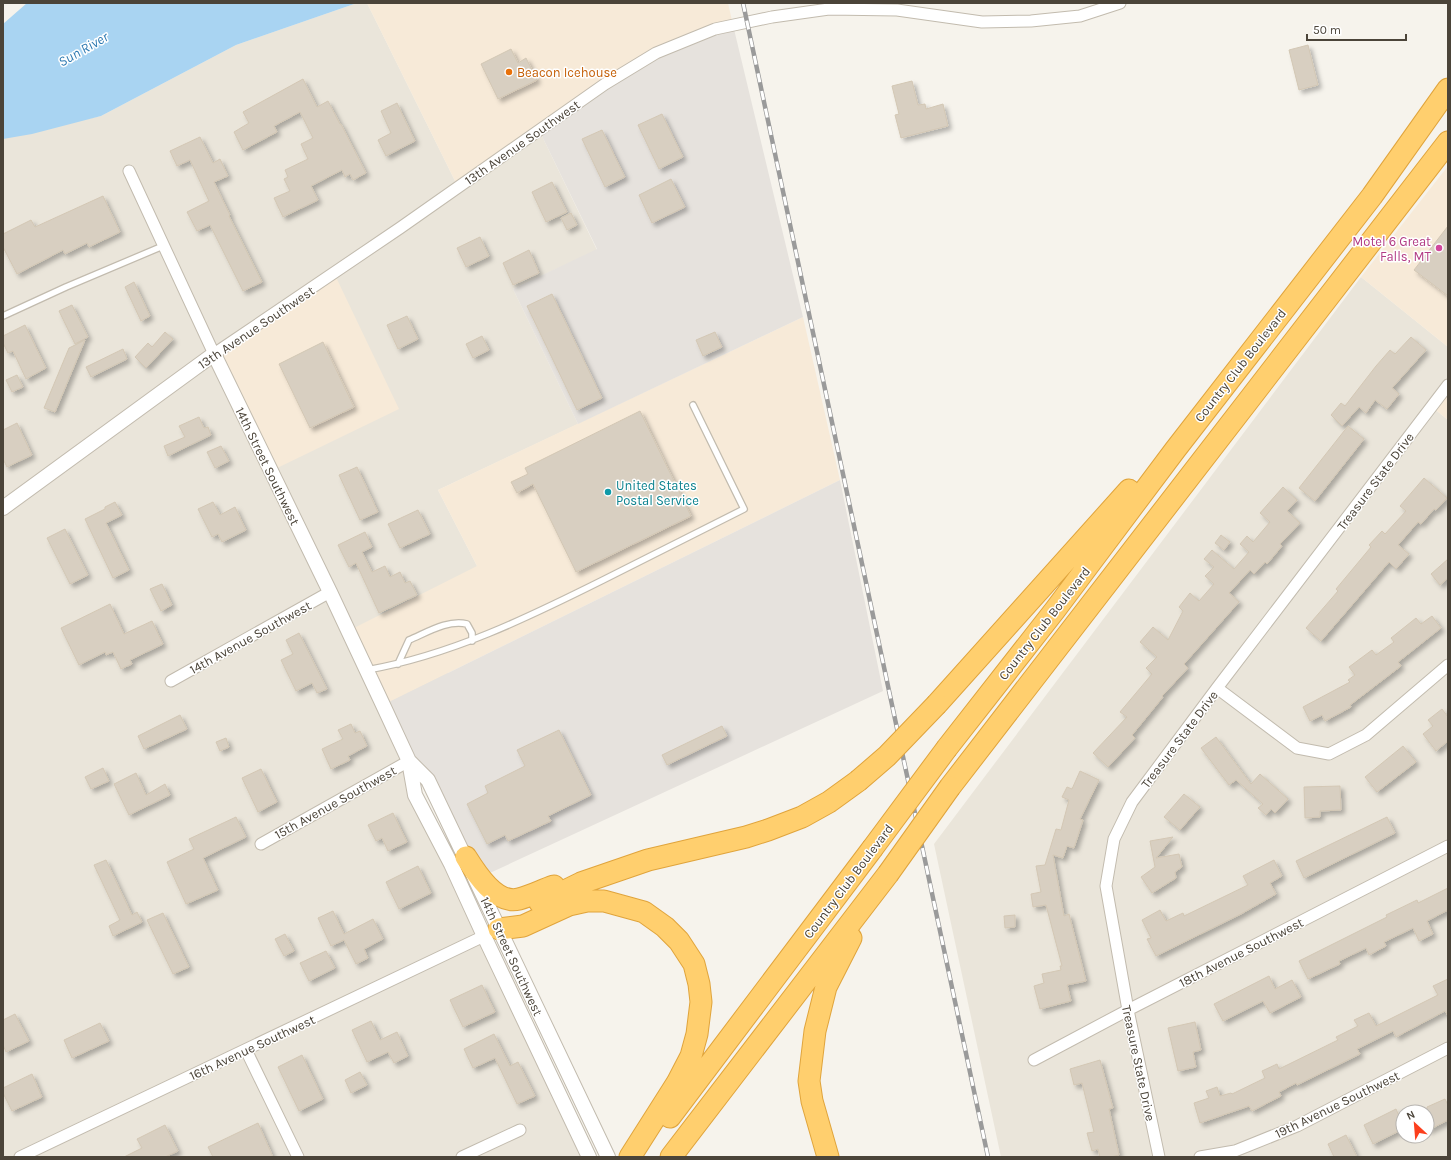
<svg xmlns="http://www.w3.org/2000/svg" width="1451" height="1160" font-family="Karla,sans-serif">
<defs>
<filter id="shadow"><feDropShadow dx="3.5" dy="3.5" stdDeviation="2" flood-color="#0004"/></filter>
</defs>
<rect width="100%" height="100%" fill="#f6f3ec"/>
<path fill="#eae5da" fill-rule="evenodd" d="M357,3H367L458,187L539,130L597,250L513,289L578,424L438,490L477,566L415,795L585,1157H3V138L101,116L236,45Z
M1361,277L1448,347V385L1432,407L1448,420V1157H1001L934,844ZM1403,1112H1427V1136H1403Z"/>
<path fill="#f7ead8" d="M367,3H728L733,25L656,53L458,187Z
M1448,166V347L1361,277Z
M334,273L399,409L271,471L214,354Z
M803,317L840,480L383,705L348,631L477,566L438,490Z
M1448,385V420L1432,407Z"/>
<path fill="#e6e2dd" d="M733,25L803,317L578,424L513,289L597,249L539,130L656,53Z
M840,480L883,691L479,878L383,705Z"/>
<path fill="#a9d4f2" d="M27,3H357L236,45L101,116L32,134L3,139V24Z"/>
<path fill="#d8cfc1" stroke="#d3c7b4" filter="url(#shadow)" d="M1308,45L1318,85L1299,90L1289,50Z
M511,49L518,63L526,58L537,80L498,99L481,64Z
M303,79L317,107L328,101L340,124H341L366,173L353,180L350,174L345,177L342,170L311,186L318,200L283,217L274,198L290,191L284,179L288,177L285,170L308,159L301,144L313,138L300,112L274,126L277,132L243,150L234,132L249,123L243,112Z
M912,81L918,105L925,104L926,109L943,104L948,126L901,138L895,115L899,114L892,86Z
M397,103L415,141L386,156L378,140L391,133L381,111Z
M662,114L683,157L659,169L638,125Z
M602,130L625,177L605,187L582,139Z
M200,137L213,163L220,159L228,176L214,182L230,215L229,216L262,282L243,291L210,225L197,231L187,212L209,201L190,160L177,166L170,151Z
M671,179L685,207L652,223L639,195Z
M552,182L567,212L546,222L532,192Z
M103,196L120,232L89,247L87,243L65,254L63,250L17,274L3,247V234L31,220L35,227Z
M571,213L577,225L567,230L561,218Z
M1448,226V296L1414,270Z
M480,237L489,256L466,267L457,248Z
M529,250L539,273L513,285L503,263Z
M134,282L150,316L141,321L125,287Z
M552,294L602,398L577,410L527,306Z
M72,305L88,337L75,344L59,311Z
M407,316L418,339L398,349L387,325Z
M25,325L46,368L26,379L13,351L8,353L3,343V336Z
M165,332L173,339L146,368L135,357L148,343L152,347Z
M715,332L722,347L703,356L696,340Z
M482,336L489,350L473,358L466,344Z
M1411,337L1426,350L1392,388L1399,394L1387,409L1375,400L1366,413L1359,407L1342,426L1331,415L1341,403L1345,406L1376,366L1390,350L1395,354Z
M85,340L55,412L44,408L69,348Z
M323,342L354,407L310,428L279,364Z
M123,349L127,359L91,377L86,367Z
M17,375L23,387L12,392L6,380Z
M640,411L691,516L576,572L533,484L517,493L511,482L528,474L525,468Z
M199,417L204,428L208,427L211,435L168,456L164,446L185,437L179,426Z
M17,423L32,455L7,467L3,459V430Z
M1348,426L1364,439L1315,501L1299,488Z
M221,446L229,461L215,468L207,452Z
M357,467L378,512L360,520L339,475Z
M1424,478L1447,498L1436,510L1434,509L1421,524L1418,522L1398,545L1409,554L1396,569L1389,562L1321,641L1306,628L1338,591L1336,589L1371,547L1369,545L1382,531L1385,534L1406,511L1400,506Z
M1283,487L1297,500L1287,511L1300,523L1280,544L1282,546L1267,564L1265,562L1254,574L1250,570L1229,593L1239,602L1184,664L1188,668L1162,696L1163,697L1132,735L1135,738L1108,767L1093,753L1127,717L1120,712L1152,674L1146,668L1157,657L1140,642L1153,627L1168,640L1183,611L1179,607L1190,593L1199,601L1214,584L1205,576L1214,567L1204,559L1212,550L1234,569L1249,552L1240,544L1247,536L1253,542L1270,522L1260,513Z
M115,502L122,515L106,523L129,570L113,578L85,519L105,509V507Z
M213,502L220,515L235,507L246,530L222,542L218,534L212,537L198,509Z
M418,510L430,534L400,548L388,524Z
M65,529L88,575L70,584L47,538Z
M365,532L372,547L362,552L372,572L385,566L390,577L400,572L405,583L410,581L417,595L379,613L356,563L349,567L338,545Z
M1221,535L1230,542L1224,550L1215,543Z
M1448,559V578L1440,585L1431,574Z
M162,584L172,605L161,611L150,589Z
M110,604L124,634L152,621L163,644L130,660L132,664L121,669L113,652L106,655L105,652L79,665L61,628Z
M1432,616L1441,628L1398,662L1401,666L1350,705L1351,707L1325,721L1322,715L1310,721L1303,707L1350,682L1348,680L1355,675L1349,667L1372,650L1376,655L1394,642L1391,638L1416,618L1421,624Z
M299,633L327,689L317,693L312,683L296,691L281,660L293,654L286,640Z
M1442,709L1448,717V741L1436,751L1423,734L1433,726L1428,720Z
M180,715L187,729L144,749L138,736Z
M351,724L355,733L360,731L367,746L348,756L350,760L331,769L322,749L343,739L338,730Z
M722,726L727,736L667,765L662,755Z
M559,730L591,795L548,816L551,821L508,841L505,835L487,844L467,804L488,793L485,786L525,766L517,750Z
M1216,737L1251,784L1260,774L1288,799L1275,813L1271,809L1266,815L1258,808L1263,804L1236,780L1229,785L1201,748Z
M226,738L229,747L220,751L216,742Z
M1403,746L1416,762L1377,792L1365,777Z
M103,768L109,781L91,789L85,777Z
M261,769L277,802L258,812L242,778Z
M1080,771L1099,780L1080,819L1083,820L1074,848L1067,846L1063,858L1053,855L1064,916L1069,914L1086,981L1067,985L1071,1001L1040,1009L1034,986L1044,983L1042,974L1061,970L1060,966H1062L1046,905L1033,907L1031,894L1041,892L1036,866L1045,865L1056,829L1061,830L1069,800L1062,797L1067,787L1072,789Z
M136,773L146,795L165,784L170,795L129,815L114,784Z
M1340,786L1341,810L1320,811V817L1305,818L1304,787Z
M1184,794L1200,807L1180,830L1164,817Z
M393,813L407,842L388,851L382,838L376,841L368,825Z
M236,817L246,837L203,858L218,890L186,904L167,862L194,849L189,839Z
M1387,817L1395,833L1304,878L1296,861Z
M1173,837L1156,858L1179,854L1182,867L1175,872L1176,878L1152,893L1141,877L1155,867L1150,841Z
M106,860L132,915L137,912L142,922L113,936L109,926L120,920L94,865Z
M1274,860L1282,876L1270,883L1276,894L1241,914L1156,956L1147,939L1151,938L1142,920L1160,910L1166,921L1183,913L1184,916L1248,885L1243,876Z
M418,866L431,893L399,909L386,882Z
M1448,888V910L1427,921L1433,934L1419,941L1413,928L1384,942L1386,946L1369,955L1366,948L1339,961L1340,964L1308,979L1299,961L1387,917L1386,915L1417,900L1418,903Z
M333,911L344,934L373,919L383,939L364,949L368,958L356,964L344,940L331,946L318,918Z
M163,913L189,967L173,974L147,920Z
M1015,915V927L1005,928L1004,916Z
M285,934L294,951L284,956L275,939Z
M326,951L335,968L309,981L300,963Z
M1269,976L1275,989L1292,980L1301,997L1270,1013L1263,1001L1223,1021L1214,1004Z
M1448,979V1016L1445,1011L1396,1037L1393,1031L1357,1049L1360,1054L1297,1085L1296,1083L1279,1092L1281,1096L1252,1111L1249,1106L1200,1123L1194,1103L1209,1098L1206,1091L1217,1087L1220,1096L1231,1093L1232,1094L1265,1078L1262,1071L1277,1064L1279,1069L1338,1040L1336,1037L1358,1026L1354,1020L1369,1013L1376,1026L1438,995L1433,986Z
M482,985L495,1012L463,1027L450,1000Z
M15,1014L29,1041L6,1052L3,1045V1020Z
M371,1021L380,1040L397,1032L408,1056L394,1063L388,1052L367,1062L352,1030Z
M1195,1022L1201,1050L1193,1052L1196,1067L1178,1071L1168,1028Z
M100,1023L109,1041L72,1058L64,1040Z
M494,1034L510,1066L518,1062L535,1096L517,1104L495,1058L473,1068L464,1049Z
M302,1055L323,1099L299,1111L278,1067Z
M1100,1060L1113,1108L1109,1109L1119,1155L1111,1157H1100L1098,1149L1092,1151L1087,1133L1094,1132L1082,1083L1074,1085L1070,1069Z
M360,1072L367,1085L351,1093L345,1080Z
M32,1074L42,1097L12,1111L3,1093V1088Z
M1445,1099L1448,1105V1120L1427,1131V1107Z
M1396,1109L1403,1125V1129L1373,1144L1364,1125Z
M258,1123L273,1157H213L208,1147Z
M165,1125L178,1151L165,1157H124L142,1148L137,1139Z
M1346,1135L1357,1157H1334L1328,1144Z"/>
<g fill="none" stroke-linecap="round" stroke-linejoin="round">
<defs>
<path id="service" d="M3,316L66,287L163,246
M398,664L409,640C426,633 448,619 467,624L472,633V641
M367,670C451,655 527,618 603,580C650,556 697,533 744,509L693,405"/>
<path id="minor" d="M129,171L214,354L400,228L605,84L656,53L715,29L772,17L829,9L897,10L982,22L1031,21L1080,16L1120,3
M171,681L330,592
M1217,688L1297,748L1329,754L1366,735L1448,665
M261,844L409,761
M246,1050L298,1157
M1034,1060L1128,1010L1448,846
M20,1157L484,936
M462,1157L520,1130
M1159,1157L1128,1010L1106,886L1114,839L1132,802L1217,688L1448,385
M1200,1157L1235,1151L1297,1126L1448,1048"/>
<path id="tertiary" d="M3,508L214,354L330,592L383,705L409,761L415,795L451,864L484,936L589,1157
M409,761L428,780L608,1157"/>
<path id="motorway" d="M937,704L1129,490
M947,748L1055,610L1175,450L1372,196L1448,89
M950,787L1448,142
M466,857C476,873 496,905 519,899C531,896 542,890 554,886
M540,903L581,883L648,860L746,837L768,830L802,817L829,802L858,781
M499,929L523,926L569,905L587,901H604L644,912L665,927L679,941L694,964L699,984L701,1002L697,1034L691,1056L677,1083L630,1157
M670,1117L872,849
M671,1157L888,874
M828,1157L812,1101L809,1081L815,1031L826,987L851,938"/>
</defs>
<use href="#service" stroke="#c2bbae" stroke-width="8"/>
<use href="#minor" stroke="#c2bbae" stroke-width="13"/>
<use href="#tertiary" stroke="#c2bbae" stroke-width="16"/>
<use href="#motorway" stroke="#e0a43c" stroke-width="23"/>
<use href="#service" stroke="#fff" stroke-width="5.5"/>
<use href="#minor" stroke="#fff" stroke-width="11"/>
<use href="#tertiary" stroke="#fff" stroke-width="14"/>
<use href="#motorway" stroke="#ffcf6e" stroke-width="21"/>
<defs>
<path id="rail" d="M743,3L988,1157"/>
</defs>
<use href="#rail" stroke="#9a9a9a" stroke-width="4.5"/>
<use href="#rail" stroke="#fff" stroke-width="3" stroke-dasharray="9" stroke-linecap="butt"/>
<defs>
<path id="motorway-bridge" d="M858,781L887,756L937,704
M872,849L947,748
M888,874L950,787"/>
</defs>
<use href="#motorway-bridge" stroke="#e0a43c" stroke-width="23" stroke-linecap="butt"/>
<use href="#motorway-bridge" stroke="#ffcf6e" stroke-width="21"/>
</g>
<circle fill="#e8710a" stroke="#fff" stroke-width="1.5" cx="509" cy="72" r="4"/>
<circle fill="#d1479c" stroke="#fff" stroke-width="1.5" cx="1439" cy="248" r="4"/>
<circle fill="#0f9aa8" stroke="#fff" stroke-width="1.5" cx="608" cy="492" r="4"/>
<g text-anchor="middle" stroke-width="3" stroke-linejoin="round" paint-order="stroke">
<g font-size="13" fill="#c56008" stroke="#fff" text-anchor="start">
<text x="517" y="77">Beacon Icehouse</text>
</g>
<g font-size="13" fill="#4b4439" stroke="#fff">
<text transform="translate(522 142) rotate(-35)" y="5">13th Avenue Southwest</text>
<text transform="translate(256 327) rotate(-34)" y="5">13th Avenue Southwest</text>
<text transform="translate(1240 365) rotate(-52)" y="5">Country Club Boulevard</text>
<text transform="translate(268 466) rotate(64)" y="5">14th Street Southwest</text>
<text transform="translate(1375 481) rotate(-53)" y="5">Treasure State Drive</text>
<text transform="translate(1044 623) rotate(-52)" y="5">Country Club Boulevard</text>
<text transform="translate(250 637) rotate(-29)" y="5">14th Avenue Southwest</text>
<text transform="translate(1179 739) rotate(-53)" y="5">Treasure State Drive</text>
<text transform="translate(335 802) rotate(-29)" y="5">15th Avenue Southwest</text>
<text transform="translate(848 881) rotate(-53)" y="5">Country Club Boulevard</text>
<text transform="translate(1241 952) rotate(-27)" y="5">18th Avenue Southwest</text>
<text transform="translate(512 956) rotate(65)" y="5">14th Street Southwest</text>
<text transform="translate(252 1047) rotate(-25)" y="5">16th Avenue Southwest</text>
<text transform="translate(1139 1063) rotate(78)" y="5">Treasure State Drive</text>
<text transform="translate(1337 1104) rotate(-26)" y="5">19th Avenue Southwest</text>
</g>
<g font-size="13" fill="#b23c85" stroke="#fff" text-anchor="end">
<text x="1431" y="246">Motel 6 Great<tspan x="1431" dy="15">Falls, MT</tspan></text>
</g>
<g font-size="13" fill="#0d838f" stroke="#fff" text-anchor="start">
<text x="616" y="490">United States<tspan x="616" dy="15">Postal Service</tspan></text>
</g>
<g font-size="14" font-style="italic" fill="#2e7ab2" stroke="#fff">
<text transform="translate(83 49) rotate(-30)" y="5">Sun River</text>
</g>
</g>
<rect width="1451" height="1160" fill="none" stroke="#4b4439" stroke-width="8"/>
<g transform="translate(1415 1124) rotate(334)"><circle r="19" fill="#ffffff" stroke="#b7b4b0"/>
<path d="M0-3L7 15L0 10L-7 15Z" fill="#fc3f1d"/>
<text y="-6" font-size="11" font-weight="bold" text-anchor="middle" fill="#4b4439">N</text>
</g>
<path d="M1307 34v6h99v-6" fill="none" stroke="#4b4439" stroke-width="2"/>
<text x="1313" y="34" font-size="12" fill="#4b4439" stroke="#ffffff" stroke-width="3" paint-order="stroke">50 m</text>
</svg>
